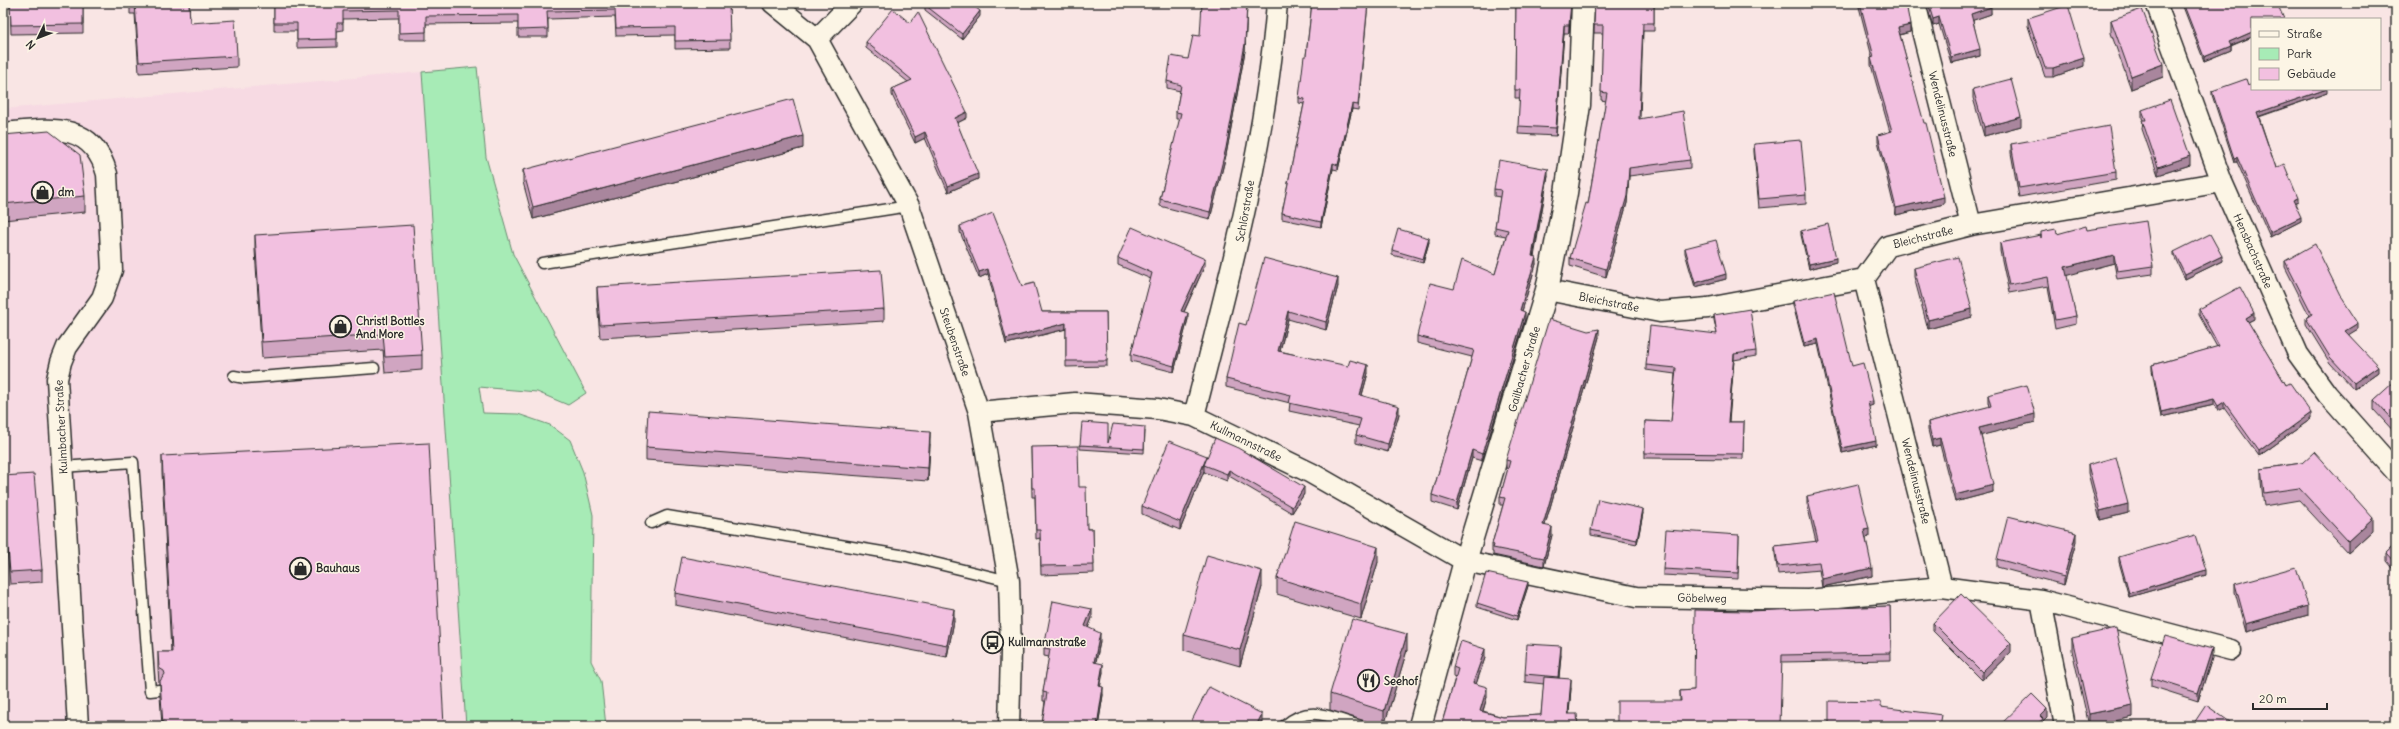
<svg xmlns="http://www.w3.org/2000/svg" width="2399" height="729" font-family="Delius,sans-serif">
<rect width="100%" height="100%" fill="#f9e5e4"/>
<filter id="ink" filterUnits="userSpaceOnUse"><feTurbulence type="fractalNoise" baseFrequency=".025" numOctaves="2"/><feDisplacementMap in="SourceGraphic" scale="8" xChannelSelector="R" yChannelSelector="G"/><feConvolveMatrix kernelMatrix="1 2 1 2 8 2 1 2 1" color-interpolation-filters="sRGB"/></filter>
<g filter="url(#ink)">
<path fill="#f7dae3" d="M422,72L466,726H3V109Z"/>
<path fill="#a7ebb6" stroke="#698b70" d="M477,67L486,157L513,254L586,393L568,405L537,392L479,387L483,413L518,414L550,425L570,440L583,472L593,515L591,661L601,681L606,726H466L422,72Z"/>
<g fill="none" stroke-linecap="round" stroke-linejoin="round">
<defs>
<path id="lane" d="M542,263L909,206
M234,376L245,378L374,368
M62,467L133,462L150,691L159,690
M651,523L667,516L906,556L1009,581
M1284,726C1310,703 1331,718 1361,726"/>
<path id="street" d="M773,3L817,39L909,206L979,412L1009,581L1011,652L1009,726
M1915,3L1971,225
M2156,3L2222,182L2298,354L2327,394L2396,472
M817,39L852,3
M3,133C47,129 92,119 107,174L112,270L102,298L67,347L61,362L57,379L78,726
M1864,279L1942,587L2041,600L2065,726
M1547,290L1660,312L1708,308L1864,279L1888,246L1971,225L2222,182
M979,412L1075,403L1158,409L1194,416L1311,473L1465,561L1636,597L1808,600L1942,587
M1194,416C1229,280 1266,143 1277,3
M2041,600L2231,650"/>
<path id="secondary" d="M1420,726L1465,561L1547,290L1566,193L1579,105L1583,3"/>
</defs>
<use href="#lane" stroke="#2b2b2b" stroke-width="13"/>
<use href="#street" stroke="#2b2b2b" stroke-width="23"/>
<use href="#secondary" stroke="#2b2b2b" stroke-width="25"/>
<use href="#lane" stroke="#fcf5e5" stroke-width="10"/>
<use href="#street" stroke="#fcf5e5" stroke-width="20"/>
<use href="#secondary" stroke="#fcf5e5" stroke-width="22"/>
</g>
<path fill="#d0a5c1" stroke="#2b2b2b" d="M10,3H83V33L11,34Z
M130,3H189L190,23L237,56V67L139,73L135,14H130Z
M274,3H729L730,48L675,49V35L616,36L615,17L548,19V37H518V23L426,24V40H399V18L343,19V30L337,31V47L297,48V31H274Z
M1247,3L1245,51L1226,155L1210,219L1160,206V199L1180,119H1176V112L1180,91L1167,88V81L1188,59L1200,36Z
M1312,3H1368L1358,110L1352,109L1338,170L1333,169L1321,227L1282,219V213L1304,104L1299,103V98L1306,56Z
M1516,3H1571L1569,33H1564L1556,136L1518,134L1520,98H1515Z
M1595,3H1654V31H1643L1640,119L1690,160V168L1629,176L1627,203L1606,277L1570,266V258L1588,204L1606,101L1601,100L1603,33H1594Z
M1858,3H1906L1910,32L1900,35L1944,204L1896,215L1878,141V135L1890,132L1871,65V58L1872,57Z
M1926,3H1990L1991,14L1973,20L1980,56L1951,63L1939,24L1933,26Z
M2182,3H2277L2252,19V37L2231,46V50L2204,61L2182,4Z
M925,5L980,16L962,39L925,10Z
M2028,18L2084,66L2053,77H2045L2028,26Z
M2111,20L2163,77L2131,89L2111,33Z
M866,42L967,118L957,123L978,179L948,192L925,138L915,143L892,95V89L908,82L866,48Z
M2248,85L2327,93L2259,117L2276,168L2298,202L2294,204L2301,221L2270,237L2237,162H2234L2212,95V91Z
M1973,89L2021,126L1984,136L1973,98Z
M2142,110L2190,165L2158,175L2142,129L2143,120L2142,118Z
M3,135L85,196V212L3,220Z
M1754,144L1806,195V204L1759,208L1754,152Z
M2011,144L2116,172V180L2019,197L2011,153Z
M803,148L533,219L523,182V170Z
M1548,176L1534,257L1536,264L1522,311L1525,319L1482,461L1472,458L1457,510L1432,502V495L1472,357L1417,343V336L1454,289L1495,274L1506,236L1495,234V227L1500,197L1494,196V189Z
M960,226L1022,286L1042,312H1106L1107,366L1066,367V329L1006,344L988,274L979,278L960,232Z
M2087,230L2153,266V274L2117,279L2114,263L2066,275L2076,316V324L2055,329L2048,286L2009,293L2000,251V243L2057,234Z
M1801,231L1836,262L1809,269L1801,235Z
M255,235L422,355V370L385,373L383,350L262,358L255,250Z
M1429,242L1423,263L1392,255V250Z
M1685,248L1726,279L1695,287L1685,253Z
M2174,252L2222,261L2185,279L2174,256Z
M1118,258L1205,265L1184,312L1188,319L1174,372L1131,361V354L1151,279L1118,265Z
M2285,261L2358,329L2348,334L2378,372L2354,389L2330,363L2306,324V318L2309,315L2285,267Z
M1914,268L1972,317L1928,329L1914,277Z
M1338,286L1326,330L1288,319L1280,351L1368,373L1362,395L1399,414L1388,452L1356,443V435L1359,426L1289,411L1290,403L1226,387V379L1246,325Z
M597,287L884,309V321L600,338L597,299Z
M1793,301L1852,366L1873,405L1868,406L1876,445L1842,453L1818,344L1804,347L1793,305Z
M2199,309L2254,319L2248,322L2286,385L2311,419L2259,456L2224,408L2218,411L2214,405L2161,417L2152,370V365L2217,347L2199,315Z
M1714,315L1756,351V356L1734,360L1729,422H1744L1743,459L1645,458V421L1671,422L1675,374L1646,370V365L1717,334L1714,320Z
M1599,337L1545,525L1552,535L1544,566L1493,555V552H1492V544L1503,505H1500V497L1508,469L1506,468V460Z
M2396,382V434L2374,410V400Z
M1988,395L2035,422L1981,435L1993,492L1955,502L1940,445L1932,447L1928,430V422L1989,407L1988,402Z
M1145,431L1144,453L1080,449V445L1108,443Z
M930,444L928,481L646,460V447Z
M1031,447L1079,487L1087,529H1093L1094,573L1041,575L1040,538L1036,539L1035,497H1032Z
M162,456L444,726H162L160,696V684H159L158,668V652H171L162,472Z
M1207,458L1304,494L1292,513L1229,476L1227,481L1204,472V471L1180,530L1142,514V506Z
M2302,463L2373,530L2348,553L2299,500L2264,506L2261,482V469Z
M2088,465L2128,513L2100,520L2088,473Z
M3,476L42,570V582L10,584L3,503Z
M1807,496L1869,537L1866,538L1872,576L1822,587L1819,570L1778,574L1775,554V546L1816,542L1807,504Z
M1643,513L1637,544L1591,535V530Z
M1739,535L1738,579L1663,575V569Z
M2076,542L2064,585L1997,567V559Z
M2396,544V573L2386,561V553Z
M2119,557L2206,575L2129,597L2119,562Z
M1378,562L1361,619L1277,594V578Z
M2235,584L2308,615L2246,632L2235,592Z
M1528,586L1517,620L1477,607V603Z
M1262,587L1240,666L1184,650V635Z
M675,593L954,621L947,657L675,605Z
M1890,606L1891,660L1782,662L1680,701V691L1694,690L1748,611Z
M1092,618L1088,628L1100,642L1096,662L1103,672L1100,686L1103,695L1098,726H1042L1045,701H1043V692L1049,657L1044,656V648Z
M1933,623L2011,652L1982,680L1933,631Z
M2072,638L2133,717L2092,726H2089L2072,650Z
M1407,650L1384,726H1381L1330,710V694Z
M1561,655L1559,678L1571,688L1569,714L1441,726L1455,678L1453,677V667L1485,658L1476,684L1487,697L1483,711L1503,717L1541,715L1544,684L1525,682V674Z
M2212,658L2198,701L2151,686V678Z"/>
<path fill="#a9869d" stroke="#2b2b2b" d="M1247,3L1245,51L1226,155L1210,219V212Z
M1571,3L1569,33V25Z
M1991,7V14L1971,21V14Z
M980,11V16L962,39V34Z
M1939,17V24L1933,26V19Z
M1564,25V33L1556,136V128Z
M1910,25V32L1898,35V28Z
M2252,32V37L2229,46V42Z
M2231,46V50L2204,61V57Z
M1980,49V56L1951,63V57Z
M2084,58V66L2053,77V68Z
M2163,64V77L2131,89V76Z
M2327,89V93L2257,117V113Z
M1352,104V109L1338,170V165Z
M967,112V118L955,124V118Z
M2021,117V126L1984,136V127Z
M925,132V138L915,143V137Z
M803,136V148L533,219V207Z
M2190,156V165L2158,175V167Z
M2237,157V162H2234V158Z
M1333,163V169L1321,227V222Z
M1629,168V176L1627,203L1606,277V269Z
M1548,169V176L1532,263V256Z
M978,174V179L948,192V186Z
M1944,197V204L1896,215V208Z
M2298,198V202L2293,204V200Z
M2301,217V221L2270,237V232Z
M1429,238V242L1423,263V259Z
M2114,255V263L2065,276V267Z
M2222,256V261L2185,279V274Z
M1536,257V264L1520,318V310Z
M1836,258V262L1809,269V264Z
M1205,259V265L1181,318V311Z
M988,269V274L979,278V272Z
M1726,274V279L1695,287V283Z
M1338,278V286L1326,330V322Z
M1972,309V317L1928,329V320Z
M1288,311V319L1278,359V351Z
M1525,312V319L1482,461V454Z
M1188,313V319L1174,372V366Z
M2254,313V319L2246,323V318Z
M1066,323V329L1006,344V339Z
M2358,323V329L2345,337V331Z
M1599,329V337L1543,532V525Z
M1818,339V344L1804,347V343Z
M1734,354V360L1728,427V422Z
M1368,365V373L1360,402V395Z
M2378,366V372L2354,389V383Z
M2214,399V405L2161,417V412Z
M1873,401V405L1868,407V402Z
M2224,402V408L2218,411V406Z
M1399,406V414L1388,452V444Z
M2311,413V419L2259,456V451Z
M2035,414V422L1979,436V428Z
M930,432V444L928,481V468Z
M1940,438V445L1932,447V440Z
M1876,441V445L1842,453V448Z
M1472,450V458L1457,510V503Z
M1207,456L1204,465V471L1180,530V522Z
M1229,470V476L1227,481V474Z
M1993,485V492L1955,502V495Z
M1304,487V494L1292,513V507Z
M2128,504V513L2100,520V511Z
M1643,509V513L1637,544V540Z
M2373,518V530L2348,553V541Z
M1552,527V535L1544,566V558Z
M1869,529V537L1864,538V530Z
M2076,533V542L2064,585V577Z
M1378,547V562L1361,619V604Z
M1872,568V576L1822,587V579Z
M2206,570V575L2129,597V593Z
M1262,571V587L1240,666V650Z
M1528,582V586L1517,620V616Z
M2308,606V615L2246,632V624Z
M954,609V621L947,657V645Z
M1092,609V618L1085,635V626Z
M1100,633V642L1094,670V662Z
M1407,634V650L1384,726V711Z
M2011,643V652L1982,680V672Z
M1561,646V655L1558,686V677Z
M1485,649V658L1473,693V683Z
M2212,649V658L2198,701V693Z
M1103,664V672L1099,695V686Z
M1571,679V688L1568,724V714Z
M1103,687V695L1098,726H1097Z
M1487,687V697L1480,720V711Z
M2133,705V717L2092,726H2089V714Z
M2047,709V718L2043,722V726H2036L2040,716Z
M1262,714V724L1261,726H1256Z"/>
<path fill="#f2c0e0" stroke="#2b2b2b" d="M10,3H83V24L11,25Z
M135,3H189L190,23L235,20L237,56L139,62Z
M274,3H729L730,40L675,41V27L616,28L615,10L547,11L548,29L518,30V15L426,16V32L399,33V10L343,11V23H337V39L297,40V23H274Z
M926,3H970L980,11L962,34L925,5Z
M1202,3H1247L1245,44L1226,148L1210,212L1160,199L1181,113L1176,112L1181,85L1167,81L1171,56L1188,59L1193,35L1200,36Z
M1312,3H1368L1358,105L1352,104L1338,165L1333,163L1321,222L1282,213L1305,99L1299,98L1304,56H1306Z
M1516,3H1571L1569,25H1564L1556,128L1518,126L1520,90H1515Z
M1595,3H1654V23H1643L1639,119L1683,111L1690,160L1629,168L1627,196L1606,269L1570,258L1586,203L1588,204L1607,93L1601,92L1603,25H1594Z
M1860,3H1906L1910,25L1898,28L1924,123H1926L1944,197L1896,208L1878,135L1892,131L1871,58L1874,57Z
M1928,3H1990L1991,7L1971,14L1980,49L1951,57L1939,17L1933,19Z
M2183,3H2277L2284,19H2252V32L2229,42L2231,46L2204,57Z
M2068,5L2084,58L2053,68H2045L2028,18Z
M893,9L910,23L918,12L967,112L955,118L978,174L948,186L925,132L915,137L892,89L912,80L866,42Z
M2142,9L2163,64L2131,76L2111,20Z
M2011,79L2021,117L1984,127L1973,89Z
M2246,79L2248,85L2252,83V89H2327L2257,113L2276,168L2284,164L2298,198L2293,200L2301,217L2270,232L2237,157L2234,158L2212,91Z
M793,99L803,136L533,207L523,170Z
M2170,100L2190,156L2158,167L2142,120H2146L2142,110Z
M2109,126L2116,172L2019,188L2011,144Z
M49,131L80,155L85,196L3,204V135Z
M1801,140L1806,195L1759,199L1754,144Z
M1499,160L1548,169L1532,256L1536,257L1520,310L1525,312L1482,454L1472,450L1457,503L1432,495L1474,350L1417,336L1430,283L1454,289L1462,260L1495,274L1508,230L1495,227L1501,190L1494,189Z
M993,213L1022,286L1034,283L1042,312H1106L1107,361H1066V323L1006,339L988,269L979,272L960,226Z
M2146,221L2153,266L2117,271L2114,255L2065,267L2076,316L2055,320L2048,277L2009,285L2000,243L2041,235V238V232L2056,229L2057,234L2086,226L2087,230Z
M1828,224L1836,258L1809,264L1801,231Z
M413,225L422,355L385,357L383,334L262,342L255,235Z
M1132,227L1205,259L1181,311L1188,313L1174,366L1131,354L1152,273L1118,258Z
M1398,229L1429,238L1423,259L1392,250Z
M2210,234L2222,256L2185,274L2174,252Z
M1716,240L1726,274L1695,283L1685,248Z
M2315,244L2340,295L2358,323L2345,331L2378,366L2354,383L2330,357L2306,318L2312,314L2285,261Z
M1958,257L1972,309L1928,320L1914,268Z
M1264,258L1338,278L1326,322L1288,311L1278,351L1348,366L1350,360L1368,365L1360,395L1399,406L1388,444L1356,435L1361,419L1289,403L1291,395L1226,379L1239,323L1246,325Z
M881,270L884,309L600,325L597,287Z
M2240,287L2254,313L2246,318L2286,385L2290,383L2311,413L2259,451L2224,402L2218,406L2214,399L2161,412L2152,365L2219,346L2199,309Z
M1834,292L1852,366L1863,363L1873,401L1868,402L1876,441L1842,448L1818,339L1804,343L1793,301Z
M1750,309L1756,351L1734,354L1728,422H1744L1743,454L1645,453V421L1671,422L1676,368L1646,365L1650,326L1717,334L1714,315Z
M1549,319L1588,331L1599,329L1543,525L1552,527L1544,558L1493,548L1494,545L1492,544L1505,498L1500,497L1510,461L1506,460Z
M2395,381L2396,382V424L2374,400Z
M2027,385L2035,414L1979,428L1993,485L1955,495L1940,438L1932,440L1928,422L1991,406L1988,395Z
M648,411L930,432L928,468L646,447Z
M1082,422L1108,424V443L1113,424L1145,427L1144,449L1080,445Z
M1215,438L1238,448L1304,487L1292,507L1229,470L1227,474L1204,465Z
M1169,441L1207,456L1180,522L1142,506Z
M429,443L444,726H163L160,681L165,674L164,671L159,668L158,652H172L162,456Z
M1078,446L1079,487H1086L1087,529H1093L1094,565L1041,566L1040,530H1036L1035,488H1032L1031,447Z
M2314,452L2373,518L2348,541L2299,488L2264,493L2261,469L2302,463Z
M2116,457L2128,504L2100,511L2088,465Z
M34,474L42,570L10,572L3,490V476Z
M1858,484L1869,529L1864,530L1872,568L1822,579L1819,562L1778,566L1775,546L1818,541L1807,496Z
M1598,499L1643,509L1637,540L1591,530Z
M2008,516L2076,533L2064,577L1997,559Z
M1295,521L1378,547L1361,604L1277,578Z
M1666,530L1739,535L1738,573L1663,569Z
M2195,535L2206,570L2129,593L2119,557Z
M2396,544V564L2386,553Z
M1207,555L1262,571L1240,650L1184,635Z
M682,557L954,609L947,645L675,593Z
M2296,567L2308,606L2246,624L2235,584Z
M1486,573L1528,582L1517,616L1477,603Z
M1961,594L2011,643L1982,672L1933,623Z
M1053,601L1092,609L1085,626L1100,633L1094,662L1103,664L1099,686L1103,687L1097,726H1061L1042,723L1047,693L1043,692L1050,649L1044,648Z
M1890,606L1891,653L1782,655L1780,726H1617V701H1681L1680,691L1694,690L1695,610L1748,611Z
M1352,619L1407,634L1384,711L1330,694Z
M2116,628L2133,705L2089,714L2072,638Z
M2165,636L2212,649L2198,693L2151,678Z
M1461,641L1485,649L1473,683L1487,687L1480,711L1503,717L1541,715L1544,677L1571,679L1568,714H1577L1578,726H1441L1458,669L1453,667Z
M1527,644L1561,646L1558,677L1525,674Z
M1209,687L1262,714L1256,726H1189Z
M2032,694L2047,709L2040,716L2043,719L2036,725L2037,726H1999Z
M1829,701L1881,702V707L1942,715L1940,726H1829Z
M2206,705L2230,722L2227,726H2192Z"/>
</g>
<defs>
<symbol id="shop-ring" viewBox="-11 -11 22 22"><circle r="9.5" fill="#fcf5e5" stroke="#2b2b2b" stroke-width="1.5"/><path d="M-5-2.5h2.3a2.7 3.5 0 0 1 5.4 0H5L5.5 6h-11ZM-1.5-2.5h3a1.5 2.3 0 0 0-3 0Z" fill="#2b2b2b"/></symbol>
<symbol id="bus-ring" viewBox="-11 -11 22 22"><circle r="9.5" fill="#fcf5e5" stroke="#2b2b2b" stroke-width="1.5"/><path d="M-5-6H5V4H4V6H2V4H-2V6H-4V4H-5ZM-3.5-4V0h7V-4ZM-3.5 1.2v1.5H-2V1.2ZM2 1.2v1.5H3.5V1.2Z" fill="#2b2b2b"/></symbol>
<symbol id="restaurant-ring" viewBox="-11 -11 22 22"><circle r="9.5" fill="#fcf5e5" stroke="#2b2b2b" stroke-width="1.5"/><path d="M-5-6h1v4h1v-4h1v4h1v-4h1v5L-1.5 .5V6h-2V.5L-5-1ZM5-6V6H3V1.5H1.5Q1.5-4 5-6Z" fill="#2b2b2b"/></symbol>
</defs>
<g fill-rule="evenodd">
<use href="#shop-ring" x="30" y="180" width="25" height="25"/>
<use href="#shop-ring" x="328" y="314" width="25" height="25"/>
<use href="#shop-ring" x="288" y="556" width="25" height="25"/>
<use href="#bus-ring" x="980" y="630" width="25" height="25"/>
<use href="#restaurant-ring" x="1356" y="668" width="25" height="25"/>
</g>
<g text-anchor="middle" stroke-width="3" stroke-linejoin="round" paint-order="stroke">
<g font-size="11" fill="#2b2b2b" stroke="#fcf5e5">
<text transform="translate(1943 114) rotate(76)" y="4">Wendelinusstraße</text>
<text transform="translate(1245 211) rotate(-80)" y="4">Schlörstraße</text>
<text transform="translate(1923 237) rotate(-14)" y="4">Bleichstraße</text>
<text transform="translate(2253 251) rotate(66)" y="4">Hensbachstraße</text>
<text transform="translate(1609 302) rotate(11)" y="4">Bleichstraße</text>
<text transform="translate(955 342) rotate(71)" y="4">Steubenstraße</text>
<text transform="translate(1524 369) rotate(-74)" y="4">Gailbacher Straße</text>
<text transform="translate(61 427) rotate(-93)" y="4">Kulmbacher Straße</text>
<text transform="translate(1246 441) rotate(26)" y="4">Kullmannstraße</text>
<text transform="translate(1916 481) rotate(76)" y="4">Wendelinusstraße</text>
<text transform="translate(1702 598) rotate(1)" y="4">Göbelweg</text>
</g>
<g font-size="11" font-weight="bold" fill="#2b2b2b" stroke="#fcf5e5" text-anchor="start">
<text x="58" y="196">dm</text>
<text x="356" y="325">Christl Bottles<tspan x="356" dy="13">And More</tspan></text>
<text x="316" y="572">Bauhaus</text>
<text x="1008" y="646">Kullmannstraße</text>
<text x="1384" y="685">Seehof</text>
</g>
</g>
<rect width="2399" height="729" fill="none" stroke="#fcf5e5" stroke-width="16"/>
<rect x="8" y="8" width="2383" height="713" fill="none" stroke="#2b2b2b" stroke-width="1.5" filter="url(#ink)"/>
<rect x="2251" y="18" width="130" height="72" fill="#fcf5e5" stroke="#a8a49b"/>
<rect x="2259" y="31" width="20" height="6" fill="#fcf5e5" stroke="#a8a49b"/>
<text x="2287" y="38" font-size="12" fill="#2b2b2b">Straße</text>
<rect x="2259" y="48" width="20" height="12" fill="#a7ebb6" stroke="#a8a49b"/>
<text x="2287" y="58" font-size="12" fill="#2b2b2b">Park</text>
<rect x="2259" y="68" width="20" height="12" fill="#f2c0e0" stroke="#a8a49b"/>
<text x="2287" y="78" font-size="12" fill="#2b2b2b">Gebäude</text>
<g transform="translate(38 38) rotate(227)" stroke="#fcf5e5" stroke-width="3" paint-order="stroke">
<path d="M0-3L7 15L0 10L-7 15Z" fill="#2b2b2b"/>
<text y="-6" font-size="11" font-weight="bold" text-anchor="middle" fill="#2b2b2b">N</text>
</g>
<path d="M2253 703v6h74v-6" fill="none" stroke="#2b2b2b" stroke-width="2"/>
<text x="2259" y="703" font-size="12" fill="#2b2b2b" stroke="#fcf5e5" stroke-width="3" paint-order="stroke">20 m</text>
</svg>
